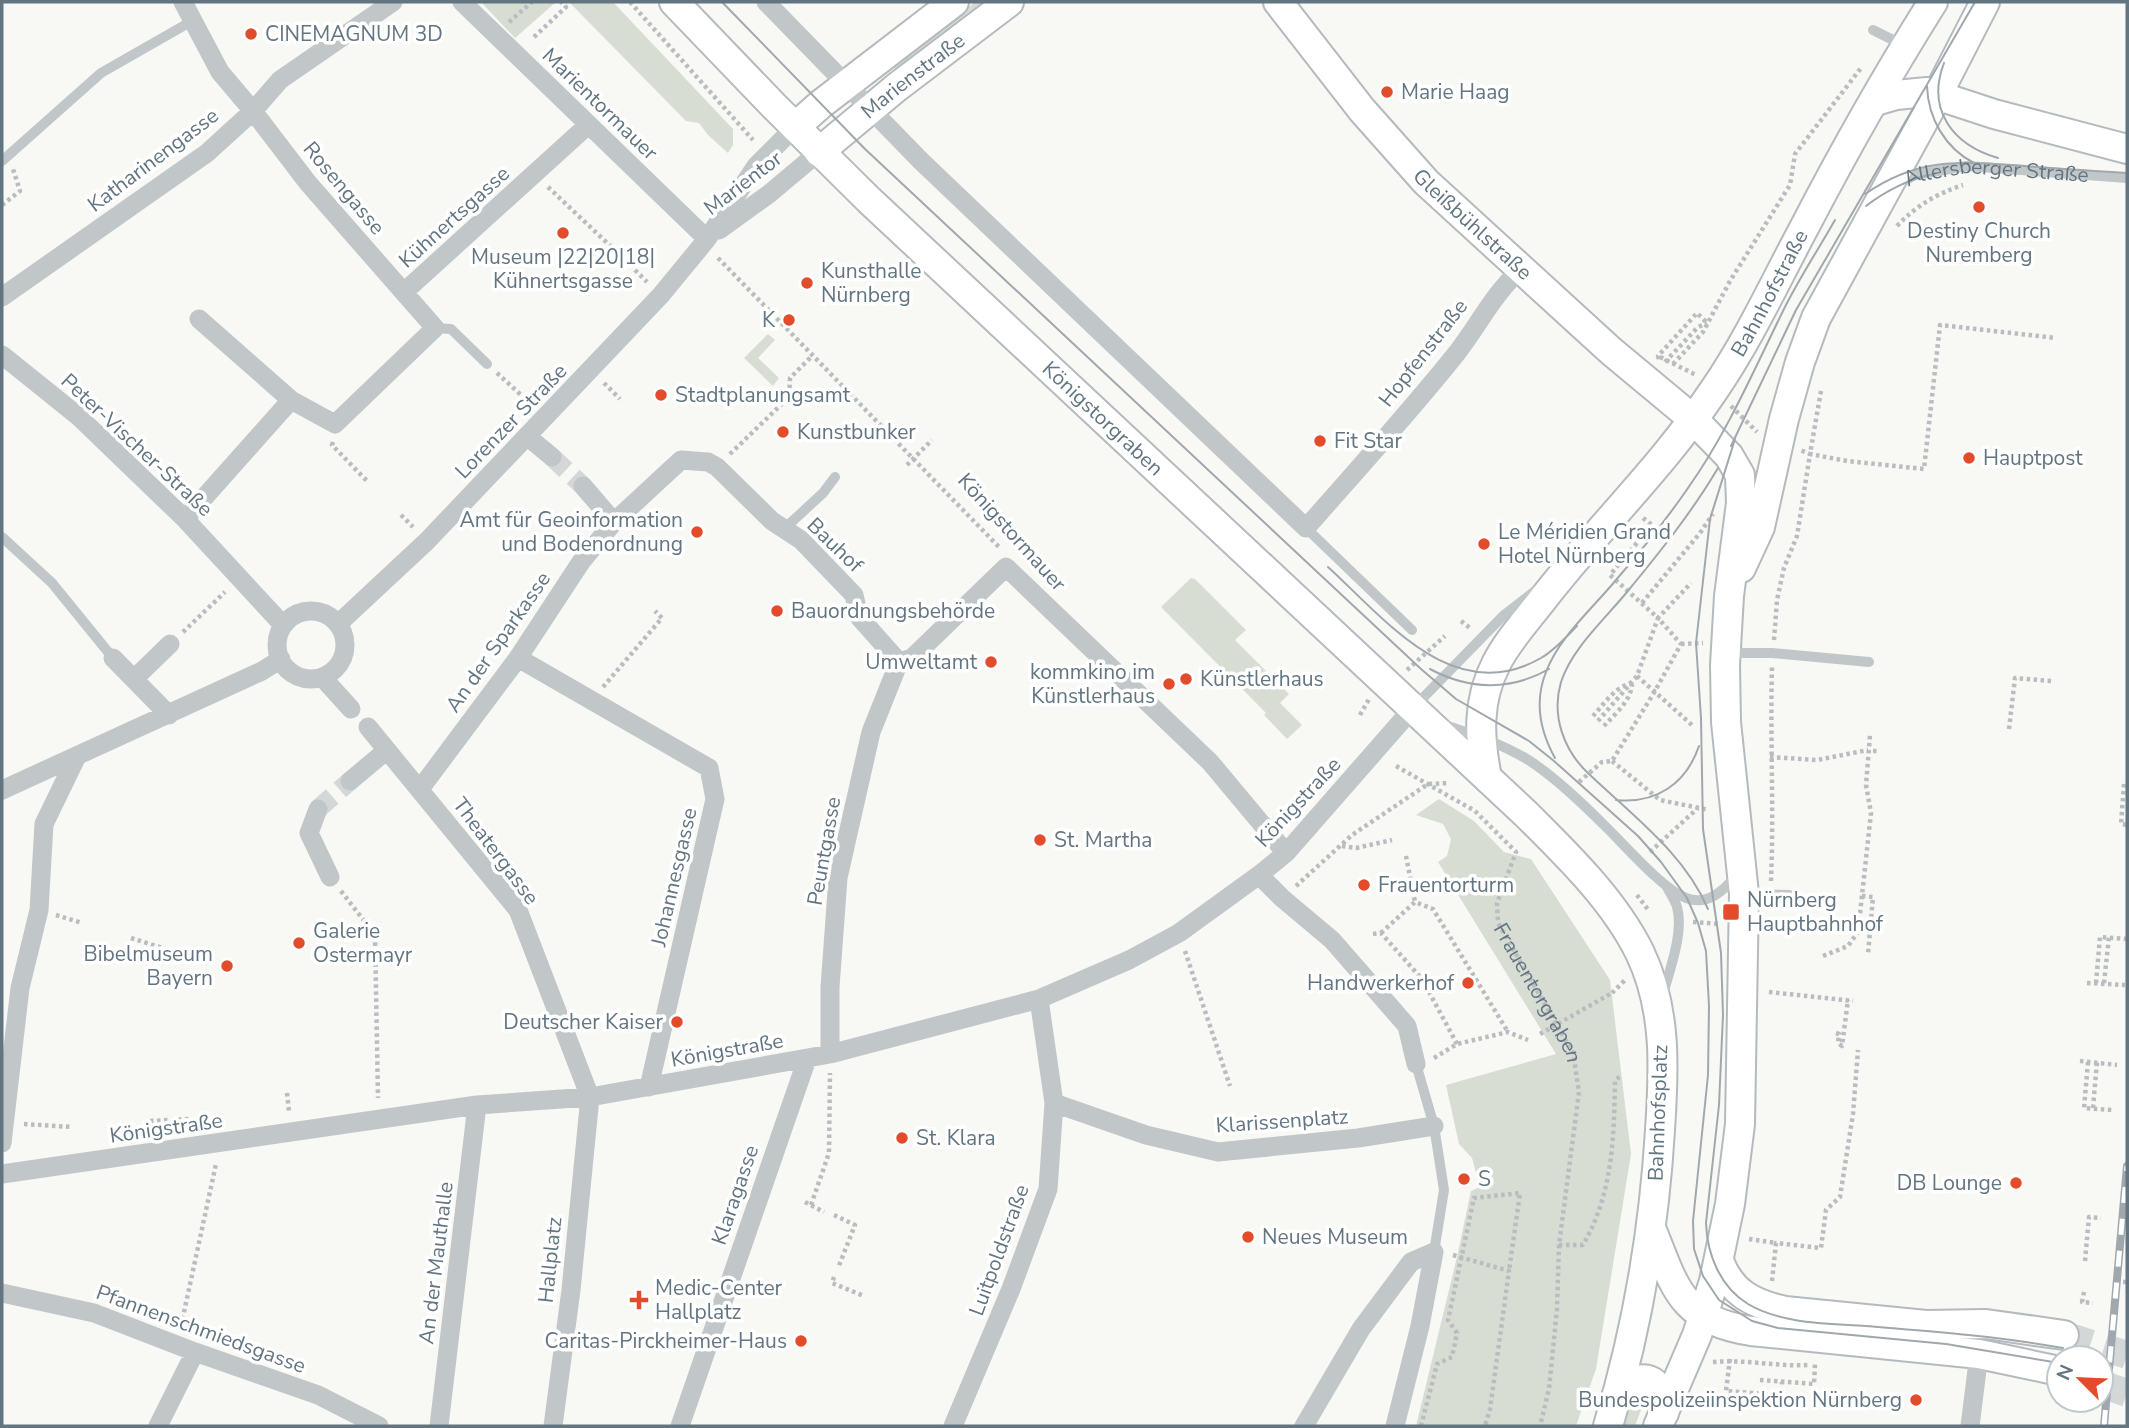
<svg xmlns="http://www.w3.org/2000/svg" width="2129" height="1428" font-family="'Nunito Sans',sans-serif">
<rect width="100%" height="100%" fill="#f8f8f5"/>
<path fill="#d8ddd4" d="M481,2H556L515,38Z
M569,2H613L733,129V145L728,153L708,135L699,123L686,121Z
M975,2H985L896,70L892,66Z
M768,334L775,340L758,358L779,378L773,386L744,358Z
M1191,578L1195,579L1246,630L1235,640L1289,694L1280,703L1302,725L1287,739L1264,715L1266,713L1161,607Z
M1439,799L1474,821L1504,852L1531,859L1610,980L1631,1154L1596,1369L1576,1426H1416L1457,1257L1471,1191L1480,1187L1472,1158L1459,1144L1446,1085L1556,1054L1438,862L1447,856L1451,839L1443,824L1416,815Z
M1641,1395L1645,1399L1635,1426H1619C1624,1414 1627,1398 1641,1395Z"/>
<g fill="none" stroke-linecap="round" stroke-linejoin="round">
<path stroke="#d3d7d8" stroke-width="19" stroke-dasharray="19 10" stroke-linecap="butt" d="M552,457L583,486
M318,809L350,781"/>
<path stroke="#d3d7d8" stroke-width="28" stroke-dasharray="28 14" stroke-linecap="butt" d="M2064,1335L2127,1355
M2101,1384L2127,1393"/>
<defs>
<g id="secondary">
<path id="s3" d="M674,2L774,106L869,200L1526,814C1567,855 1614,900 1640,953C1667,1009 1664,1070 1660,1130C1654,1230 1637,1330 1608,1426"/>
<path id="s4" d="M1278,2L1362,110L1426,182L1611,351L1694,420L1729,456L1740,475L1741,503L1729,596L1725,665L1726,722L1744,894L1740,1124L1730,1204L1714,1281L1697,1335L1658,1426"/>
<path d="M1875,101L1896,95L1927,92L1994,114L2127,149"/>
<path d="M795,127L821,104L954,2"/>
<path id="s5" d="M819,152L897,87L1009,2"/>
<path d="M1741,568L1760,527L1784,419L1800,362L1816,318L1929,111L1985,2"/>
<path id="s6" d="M1487,777C1479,738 1477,701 1496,664C1508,640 1527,620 1543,599C1598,528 1664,465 1714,390C1749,339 1775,282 1804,228C1844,151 1887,75 1933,2"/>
<path d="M1651,1228C1675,1286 1679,1320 1751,1331L1979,1354L2059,1371"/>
<path d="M1719,1261C1731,1293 1753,1304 1785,1311L1926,1325L1986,1324L2064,1335"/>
<path d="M1617,1395C1643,1369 1662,1376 1664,1413"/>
</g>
</defs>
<use href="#secondary" stroke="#b4babe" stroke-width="32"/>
<g stroke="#b9bdc0" stroke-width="4.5" stroke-dasharray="3.5 3.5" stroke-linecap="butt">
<path d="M630,2L753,140"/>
<path d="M509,22L532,2"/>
<path d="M534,37L566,7L561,2"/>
<path d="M548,187L622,257"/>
<path d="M2,205L20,191L13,169"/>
<path d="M1897,226C1916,206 1936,194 1963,185"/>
<path d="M718,258L999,547"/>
<path d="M635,270L647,282"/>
<path d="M1660,357L1696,375"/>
<path d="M1659,359L1658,356L1697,313L1707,323"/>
<path d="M1665,362L1698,327L1707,323"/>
<path d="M1673,364L1703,332L1730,281L1790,185L1795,154L1861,68"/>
<path d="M497,373L532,405"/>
<path d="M604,383L620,399"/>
<path d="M1821,391L1810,454L1847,461L1924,469L1940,325L2056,338"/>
<path d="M1731,406L1757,432"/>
<path d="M333,442L332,445L368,482"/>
<path d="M730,454L789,397L790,378L812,356"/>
<path d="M907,465L932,440"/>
<path d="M401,515L413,527"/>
<path d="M1643,518L1652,525L1610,575L1658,618L1691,583"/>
<path d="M1642,603L1700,533L1713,514"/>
<path d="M1461,621L1470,628"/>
<path d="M183,632L225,592"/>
<path d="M1774,640L1777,600L1784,568L1797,536L1810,454L1800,450"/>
<path d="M1681,644L1703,643"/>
<path d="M1407,670L1445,636"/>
<path d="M1637,676L1692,725"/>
<path d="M603,687L662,618L655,611"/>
<path d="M1360,715L1369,699"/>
<path d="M1593,716C1604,704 1614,688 1631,683"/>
<path d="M1604,726C1615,714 1631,701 1632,684"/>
<path d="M2009,729L2015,678L2051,681"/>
<path d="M1873,751H1877"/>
<path d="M1770,757L1817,760L1868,750"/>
<path d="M1612,761L1660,800L1709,810"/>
<path id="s1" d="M1396,766L1475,811L1516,852L1497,903L1498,923L1573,1053L1579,1092L1559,1245L1557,1309L1549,1389L1540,1426"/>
<path d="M1579,782L1602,762L1612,761L1655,691L1681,644L1658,618L1637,676L1598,721"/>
<path d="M2124,784L2121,824L2127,825"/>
<path d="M1342,846L1356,848L1392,840"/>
<path d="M1650,852L1698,808"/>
<path d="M1406,856L1415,902"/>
<path d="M1771,881C1774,809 1770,738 1772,666"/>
<path d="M1296,886L1352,835L1428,784L1449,783"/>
<path d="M341,891L375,935L378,1098"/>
<path d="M1637,895L1649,911"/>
<path d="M1862,896L1873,897L1868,954"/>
<path d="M56,915L82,923"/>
<path d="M1693,922L1719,924"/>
<path d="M1381,933L1415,902L1433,909L1508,1032"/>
<path d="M1373,934L1381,933L1422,979L1457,1044"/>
<path d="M131,938L210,963"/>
<path d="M1185,951L1230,1086"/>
<path d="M1823,956L1848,946L1858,932L1871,813L1866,785L1870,735"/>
<path d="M2087,983L2125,985"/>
<path d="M2096,983L2100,937L2127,939"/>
<path d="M2104,983L2109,937"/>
<path d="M1769,992L1853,1001"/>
<path d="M1612,993L1626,979"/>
<path d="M1836,1033L1839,1034L1838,1043L1842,1046L1848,1000"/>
<path d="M1434,1058L1457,1044L1508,1032L1528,1040"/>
<path d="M2080,1061L2117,1065"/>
<path d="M2088,1062L2084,1108L2113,1110"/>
<path d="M287,1093L289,1111"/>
<path d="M2093,1108L2097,1062"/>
<path d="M150,1121L189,1119L196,1125"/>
<path d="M24,1124L72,1127"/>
<path d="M805,1202L824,1212"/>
<path d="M811,1205L829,1153L830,1073"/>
<path d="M834,1215L855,1225L838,1268"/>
<path d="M1749,1239L1776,1243"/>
<path d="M1559,1245H1583C1613,1193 1614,1138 1615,1080L1621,1076"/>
<path d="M1453,1255L1509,1271L1490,1409L1485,1426"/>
<path d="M2085,1261L2089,1217L2101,1218"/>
<path d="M834,1277L832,1283L864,1296"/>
<path d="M1772,1281L1776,1243L1821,1248L1826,1210L1840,1197L1853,1114L1858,1050"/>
<path d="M2123,1282H2127"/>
<path d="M2084,1292L2082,1302L2093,1303"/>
<path d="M181,1326L216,1164"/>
<path d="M1730,1359L1726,1391L1781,1395L1782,1382"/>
<path d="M1713,1362C1745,1359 1777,1367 1809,1365"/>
<path d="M1760,1380L1814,1384L1815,1364"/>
<path d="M1421,1426L1437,1364L1452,1357L1457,1333L1448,1320L1474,1198L1520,1193L1509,1271"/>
</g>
<g stroke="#c1c6c9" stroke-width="10">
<path d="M1873,30L1903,45"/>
<path d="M2,161L101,73L192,21"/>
<path id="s2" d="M1899,184L1915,175L1967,166L2127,178"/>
<path d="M435,328L451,329L487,364"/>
<path d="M1306,528L1412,630"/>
<path d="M784,529L823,493L835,477"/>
<path d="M2,537L52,583L113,658"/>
<path d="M1730,653H1772L1869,662"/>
<path d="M1415,706L1503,616L1535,591"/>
<path d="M1442,724C1472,734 1503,744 1530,761C1556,778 1581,802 1603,824C1624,844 1661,888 1686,898C1708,906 1723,891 1736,876"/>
<path d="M1748,894L1790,895"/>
<path d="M1663,994C1670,969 1684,932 1677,907C1675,900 1670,893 1667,887"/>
<path d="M1416,1064L1434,1126L1444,1190L1434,1252"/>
</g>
<path stroke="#c1c6c9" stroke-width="19" d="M183,2L220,72L253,111L308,183L435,328L335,424L291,400L185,519
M462,2L707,239
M766,2L921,161L1306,528C1356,471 1408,414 1456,354C1478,326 1494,293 1521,269
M719,230L769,194L819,152
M404,292L588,125
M2,297L207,153L253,111L280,80L393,2
M199,319L291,400
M2,355L78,416L185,519L283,625
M528,437L552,457
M583,486L614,522
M277 645a34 34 0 1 1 68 0a34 34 0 1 1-68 0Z
M338,624L427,541L661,295L707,239L756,166L795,127
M113,658L169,715
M518,658L709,768L715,799L649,1087
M899,662L912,658L1006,567L1210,762L1286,853
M322,677L351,709
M134,679L170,644
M368,727L518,910L590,1097L571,1290L553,1426
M350,781L387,750
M420,789L518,658L581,562L614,522L681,460L708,462L717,467L772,521L801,540L854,595L859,617L899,662
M2,790L262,671L281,659
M318,809L309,833L330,877
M1259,875L1282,898L1332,940L1407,1026L1416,1064
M830,1054V987L838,878L871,732L899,662
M1054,1103L1146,1135L1218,1152L1358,1138L1434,1126
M2,1143L20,988L39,910L44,824L76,758
M2,1174L477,1105L590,1097L830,1054L1039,999L1129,960L1179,933L1259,875L1286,853L1413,708
M2,1293L94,1313L195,1352L318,1395L379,1426
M158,1426L195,1352
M439,1426L477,1105
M680,1426L807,1059
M953,1426L1011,1289L1048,1189L1054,1103L1039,999
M1304,1426L1361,1329L1411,1262L1434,1252
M1395,1426L1420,1326L1434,1252
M1970,1426L1979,1354"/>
<use href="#secondary" stroke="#fff" stroke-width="28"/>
<path stroke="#a0a8ad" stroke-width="2" d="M722,2L865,149L1421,669L1456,699L1529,741L1554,761L1638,836L1661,862L1687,898L1698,923L1706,951L1709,1006L1708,1075L1693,1221L1694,1249L1703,1276L1719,1300L1752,1321L1778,1328L1946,1344L2059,1363
M1944,63C1926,110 1953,145 1998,158
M1927,86C1928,118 1945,148 1974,163
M1865,194C1920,156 1961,162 2025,166C2059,169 2093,171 2127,173
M1866,206C1884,192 1912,177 1935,174
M1735,439L1710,519L1696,643L1701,718L1703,829L1721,953L1723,1015L1719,1105L1706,1223C1707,1254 1720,1287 1748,1304C1785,1326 1836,1323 1878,1327C1940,1332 2002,1337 2063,1348
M1731,446L1796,310L1975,2
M1328,567C1386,620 1454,708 1541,658C1555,650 1566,637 1577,626
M1430,669C1469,690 1511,691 1549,669
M1555,758C1540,731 1534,702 1546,672C1559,637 1593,608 1616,580C1641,551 1666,520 1688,488C1727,433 1753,372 1783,311C1798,280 1818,250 1835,220
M1616,800C1656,804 1686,784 1699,746
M1708,909C1684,853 1632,815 1589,774C1564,751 1551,716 1561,682C1572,648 1605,619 1627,592C1660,552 1692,512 1718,468"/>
<defs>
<path id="rail" d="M2104,1426L2127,1166"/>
</defs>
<use href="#rail" stroke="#a0a8ad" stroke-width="8"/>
<use href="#rail" stroke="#fff" stroke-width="5" stroke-dasharray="16" stroke-linecap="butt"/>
<path stroke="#b9bdc0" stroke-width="4.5" stroke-dasharray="3.5 3.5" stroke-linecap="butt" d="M1540,1034L1612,993"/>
</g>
<g fill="#e34c2a" stroke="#fff" stroke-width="2.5">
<circle cx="251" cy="34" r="7"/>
<circle cx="1387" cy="92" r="7"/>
<circle cx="1979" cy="207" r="7"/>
<circle cx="563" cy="233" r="7"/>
<circle cx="807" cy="283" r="7"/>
<circle cx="789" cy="320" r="7"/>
<circle cx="661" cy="395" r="7"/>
<circle cx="783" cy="432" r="7"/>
<circle cx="1320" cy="441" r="7"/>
<circle cx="1969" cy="458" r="7"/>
<circle cx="697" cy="532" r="7"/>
<circle cx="1484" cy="544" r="7"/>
<circle cx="777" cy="611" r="7"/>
<circle cx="991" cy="662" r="7"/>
<circle cx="1186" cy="679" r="7"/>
<circle cx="1169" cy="684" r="7"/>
<circle cx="1040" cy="840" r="7"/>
<circle cx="1364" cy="885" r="7"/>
<rect x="1722" y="903" width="18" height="18" rx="3.5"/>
<circle cx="299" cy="943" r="7"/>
<circle cx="227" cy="966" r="7"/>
<circle cx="1468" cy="983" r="7"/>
<circle cx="677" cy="1022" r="7"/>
<circle cx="902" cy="1138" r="7"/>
<circle cx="1464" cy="1179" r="7"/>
<circle cx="2016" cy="1183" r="7"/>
<circle cx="1248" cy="1237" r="7"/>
<path d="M635.5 1289.5h7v7h7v7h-7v7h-7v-7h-7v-7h7z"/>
<circle cx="801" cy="1341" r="7"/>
<circle cx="1916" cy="1400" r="7"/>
</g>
<g text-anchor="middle" stroke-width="7" stroke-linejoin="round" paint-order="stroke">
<g font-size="21" fill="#637580" stroke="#fff" text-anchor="start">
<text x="265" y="41">CINEMAGNUM 3D</text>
<text x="1401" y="99">Marie Haag</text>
<text x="1979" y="238" text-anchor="middle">Destiny Church<tspan x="1979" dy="24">Nuremberg</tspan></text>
<text x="563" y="264" text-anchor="middle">Museum |22|20|18|<tspan x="563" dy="24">Kühnertsgasse</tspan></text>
<text x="821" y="278">Kunsthalle<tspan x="821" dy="24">Nürnberg</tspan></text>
<text x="775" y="327" text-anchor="end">K</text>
<text x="675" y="402">Stadtplanungsamt</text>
<text x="797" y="439">Kunstbunker</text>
<text x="1334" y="448">Fit Star</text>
<text x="1983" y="465">Hauptpost</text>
<text x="683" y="527" text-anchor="end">Amt für Geoinformation<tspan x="683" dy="24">und Bodenordnung</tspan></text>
<text x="1498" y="539">Le Méridien Grand<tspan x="1498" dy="24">Hotel Nürnberg</tspan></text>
<text x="791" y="618">Bauordnungsbehörde</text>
<text x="977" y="669" text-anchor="end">Umweltamt</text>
<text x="1155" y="679" text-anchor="end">kommkino im<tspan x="1155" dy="24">Künstlerhaus</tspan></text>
<text x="1200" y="686">Künstlerhaus</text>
<text x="1054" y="847">St. Martha</text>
<text x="1378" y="892">Frauentorturm</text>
<text x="1747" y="907">Nürnberg<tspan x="1747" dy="24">Hauptbahnhof</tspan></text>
<text x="313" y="938">Galerie<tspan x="313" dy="24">Ostermayr</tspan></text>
<text x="213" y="961" text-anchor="end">Bibelmuseum<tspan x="213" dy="24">Bayern</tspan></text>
<text x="1454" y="990" text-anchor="end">Handwerkerhof</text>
<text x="663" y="1029" text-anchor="end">Deutscher Kaiser</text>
<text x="916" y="1145">St. Klara</text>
<text x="1478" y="1186">S</text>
<text x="2002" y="1190" text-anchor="end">DB Lounge</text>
<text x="1262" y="1244">Neues Museum</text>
<text x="655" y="1295">Medic-Center<tspan x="655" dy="24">Hallplatz</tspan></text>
<text x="787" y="1348" text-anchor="end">Caritas-Pirckheimer-Haus</text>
<text x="1902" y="1407" text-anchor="end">Bundespolizeiinspektion Nürnberg</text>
</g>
<g font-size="21" fill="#637580" stroke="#fff">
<text dy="7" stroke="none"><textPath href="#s5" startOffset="121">Marienstraße</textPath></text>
<text transform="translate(600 104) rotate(44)" y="7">Marientormauer</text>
<text transform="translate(153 160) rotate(-37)" y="7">Katharinengasse</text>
<text dy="7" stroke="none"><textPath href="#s2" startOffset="100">Allersberger Straße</textPath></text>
<text transform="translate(743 183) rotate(-37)" y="7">Marientor</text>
<text transform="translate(344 188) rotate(50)" y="7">Rosengasse</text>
<text transform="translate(454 217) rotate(-42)" y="7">Kühnertsgasse</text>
<text dy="7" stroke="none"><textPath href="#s4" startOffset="296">Gleißbühlstraße</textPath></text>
<text dy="7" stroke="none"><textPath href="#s6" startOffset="578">Bahnhofstraße</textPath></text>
<text transform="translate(1423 353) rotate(-52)" y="7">Hopfenstraße</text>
<text dy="7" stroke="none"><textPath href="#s3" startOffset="598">Königstorgraben</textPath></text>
<text transform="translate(511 421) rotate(-46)" y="7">Lorenzer Straße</text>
<text transform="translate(137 445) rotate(43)" y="7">Peter-Vischer-Straße</text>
<text transform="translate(1012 532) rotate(48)" y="7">Königstormauer</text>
<text transform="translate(835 545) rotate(44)" y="7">Bauhof</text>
<text transform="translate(498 642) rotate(-55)" y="7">An der Sparkasse</text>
<text transform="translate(1298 802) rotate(-47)" y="7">Königstraße</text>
<text transform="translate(496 851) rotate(53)" y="7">Theatergasse</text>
<text transform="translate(824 851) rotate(-80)" y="7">Peuntgasse</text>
<text transform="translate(674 877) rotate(-77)" y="7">Johannesgasse</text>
<text dy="7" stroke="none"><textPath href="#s1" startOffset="304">Frauentorgraben</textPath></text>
<text transform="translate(727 1050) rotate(-10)" y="7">Königstraße</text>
<text transform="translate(1658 1113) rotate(-88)" y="7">Bahnhofsplatz</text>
<text transform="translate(1282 1121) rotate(-4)" y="7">Klarissenplatz</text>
<text transform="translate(166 1128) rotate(-8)" y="7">Königstraße</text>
<text transform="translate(735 1195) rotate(-71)" y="7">Klaragasse</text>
<text transform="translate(999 1250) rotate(-70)" y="7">Luitpoldstraße</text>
<text transform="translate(550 1260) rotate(-84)" y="7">Hallplatz</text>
<text transform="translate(436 1263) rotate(-83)" y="7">An der Mauthalle</text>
<text transform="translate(201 1329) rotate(20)" y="7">Pfannenschmiedsgasse</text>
</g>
</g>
<rect width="2129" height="1428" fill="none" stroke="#637580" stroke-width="7"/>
<g transform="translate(2080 1379) rotate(294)"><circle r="33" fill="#ffffff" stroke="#c1c8cc" stroke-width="2"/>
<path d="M0-5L12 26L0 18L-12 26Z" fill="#e34c2a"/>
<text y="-10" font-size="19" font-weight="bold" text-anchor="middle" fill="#637580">N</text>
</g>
</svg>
